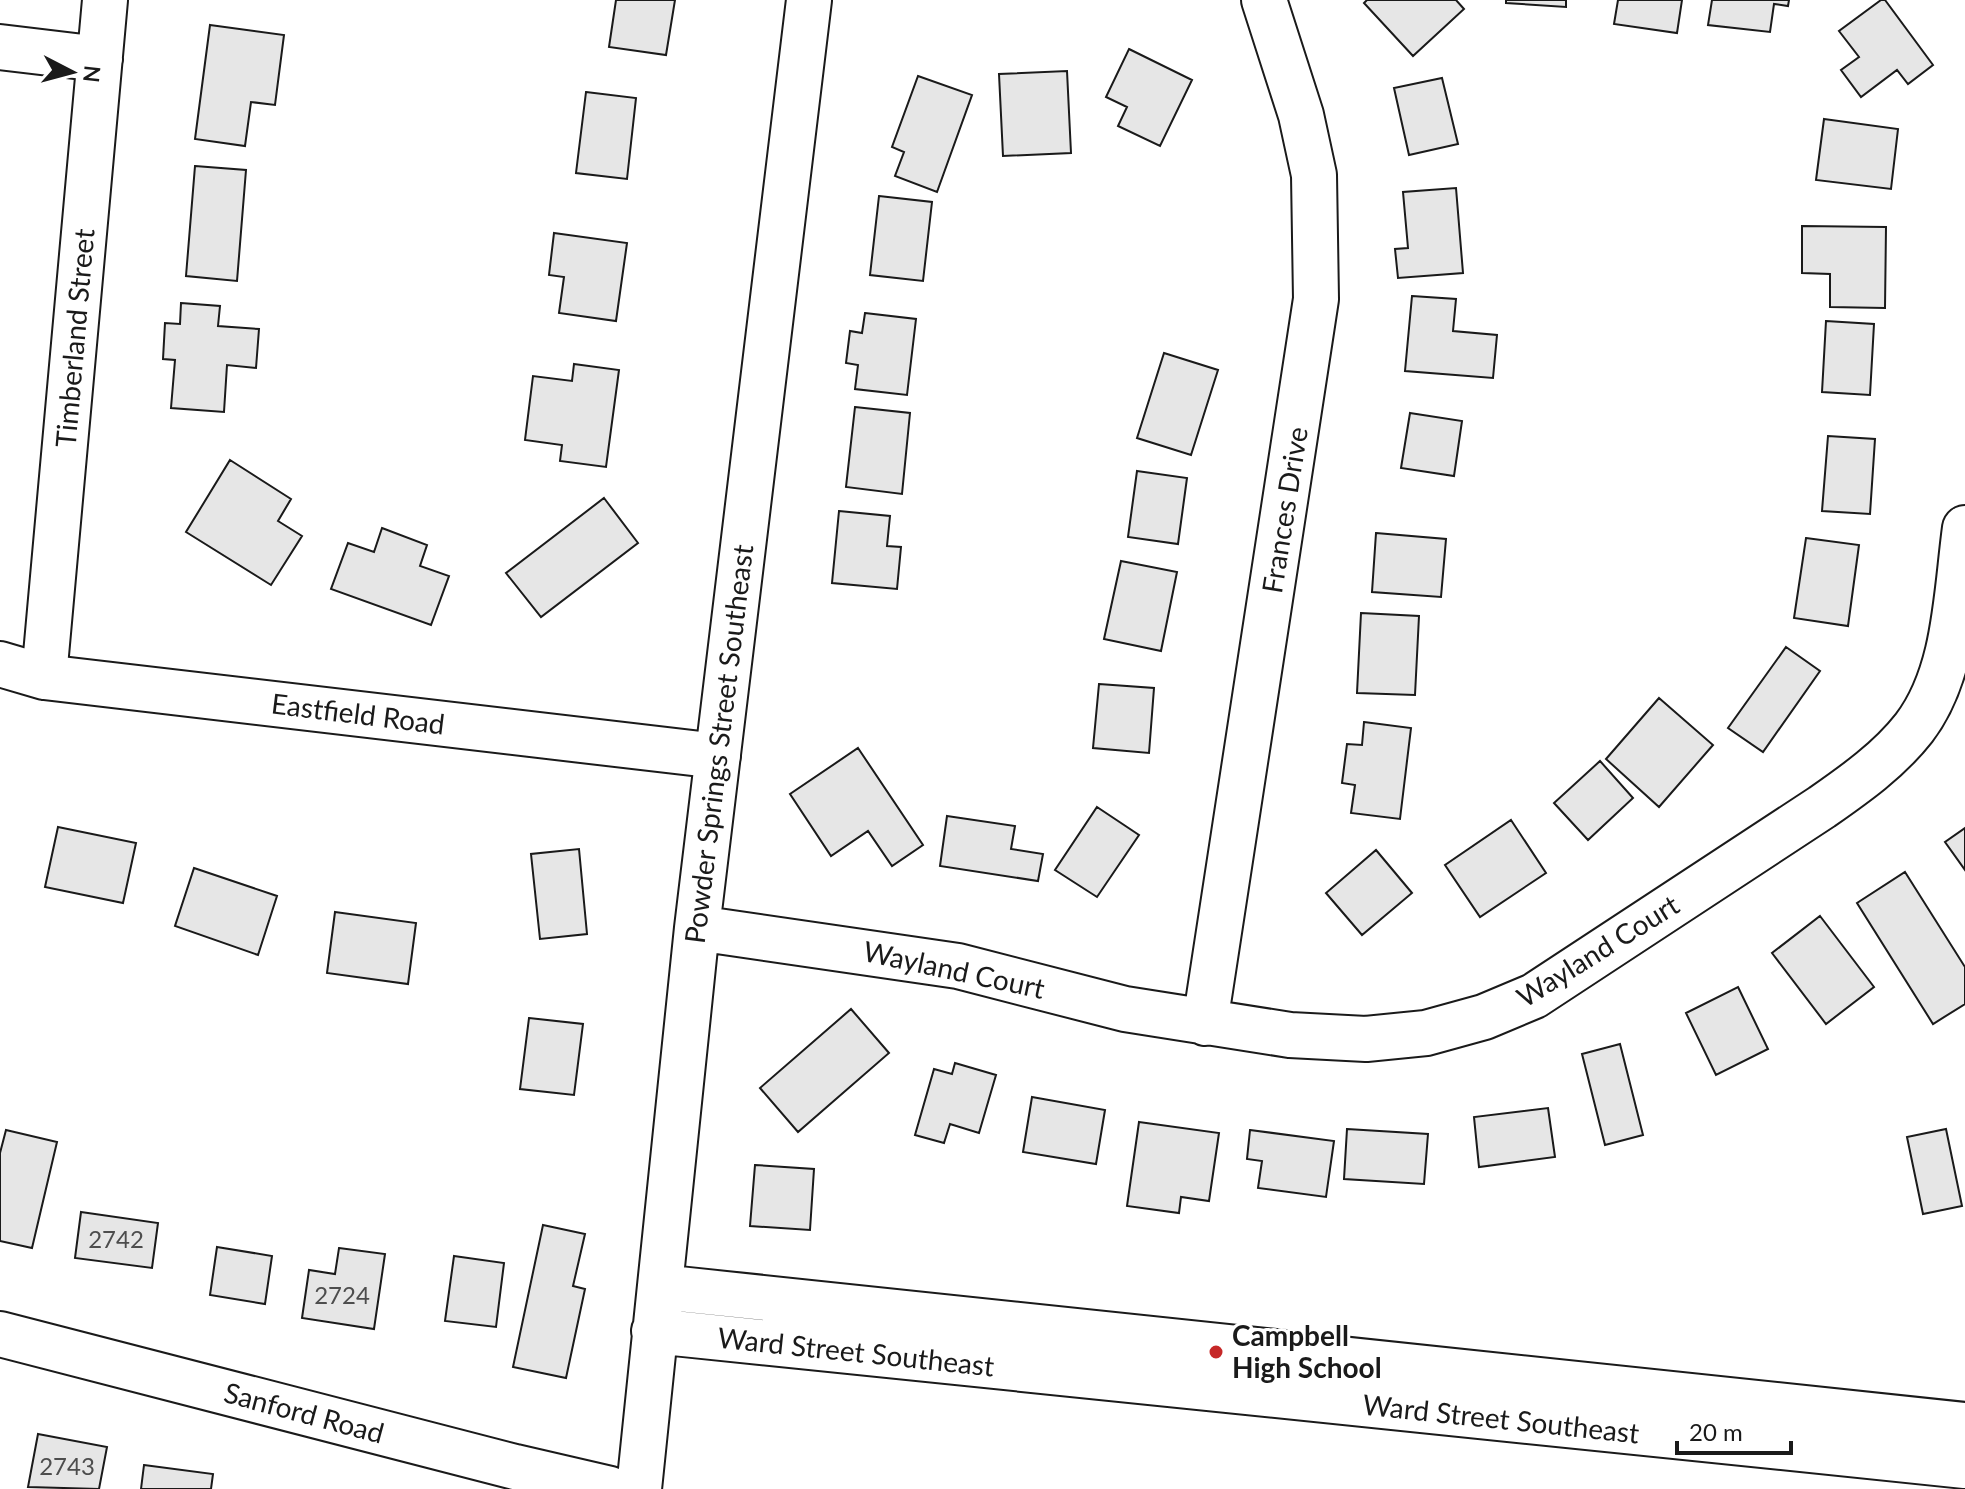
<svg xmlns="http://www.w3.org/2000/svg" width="1965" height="1489" font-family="Lato,sans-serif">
<rect width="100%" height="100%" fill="#fff"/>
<path fill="#e6e6e6" stroke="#1a1a1a" stroke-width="2" d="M616,0H675L666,55L609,47Z
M1367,0H1456L1464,9L1413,56L1364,3Z
M1506,0H1566V7L1506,3Z
M1618,0H1682L1677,33L1614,24Z
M1712,0H1789L1788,6L1774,4L1770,32L1708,25Z
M1881,0H1885L1933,65L1908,84L1897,70L1861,97L1841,70L1859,57L1839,31Z
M210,25L284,35L275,105L251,102L245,146L195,139Z
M1129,49L1192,80L1160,146L1118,126L1127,107L1106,97Z
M1067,71L1071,153L1003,156L999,74Z
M918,76L972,95L937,192L895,176L904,152L892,147Z
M1442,78L1458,144L1409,155L1394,88Z
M586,92L636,98L627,179L576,173Z
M1824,119L1898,129L1891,189L1816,180Z
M195,166L246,170L237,281L186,276Z
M1456,188L1463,273L1398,278L1395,249L1408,248L1403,192Z
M879,196L932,202L923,281L870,275Z
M1802,226L1886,227L1885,308L1830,307V274L1802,273Z
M554,233L627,243L616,321L559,313L564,277L549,275Z
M1412,296L1456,299L1453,331L1497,335L1493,378L1405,371Z
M181,303L220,306L218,326L259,329L256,368L227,365L224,412L171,408L175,360L163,359L165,323L180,324Z
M865,313L916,319L907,395L855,389L858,365L846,363L850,331L862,333Z
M1826,321L1874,324L1870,395L1822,392Z
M1164,353L1218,370L1191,455L1137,438Z
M574,364L619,370L606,467L560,461L562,445L525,440L533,376L572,381Z
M855,407L910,413L902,494L846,487Z
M1410,413L1462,421L1454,476L1401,468Z
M1828,436L1875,439L1870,514L1822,511Z
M230,460L291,499L278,521L302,536L271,585L186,532Z
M1137,471L1187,478L1178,544L1128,537Z
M604,498L638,543L541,617L506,573Z
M839,511L890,516L887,546L901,547L897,589L832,583Z
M382,528L427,545L420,566L449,576L431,625L331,589L348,543L374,552Z
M1376,533L1446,539L1441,597L1372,592Z
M1806,538L1859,545L1848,626L1794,618Z
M1121,561L1177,572L1161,651L1104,639Z
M1361,613L1419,616L1415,695L1357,693Z
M1786,647L1820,671L1763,752L1728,728Z
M1099,684L1154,688L1149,753L1093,748Z
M1659,698L1713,745L1659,807L1606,759Z
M1364,722L1411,728L1400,819L1351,813L1355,785L1342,783L1347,744L1362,745Z
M858,748L923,845L892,866L868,831L831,856L790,794Z
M1600,761L1633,798L1588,840L1554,803Z
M1097,807L1139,835L1097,897L1055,870Z
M947,816L1015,826L1011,849L1043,854L1038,881L940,866Z
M1511,820L1546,873L1480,917L1445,865Z
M58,827L136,843L123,903L45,887Z
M1965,828V870L1945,842Z
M579,849L587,934L540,939L531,854Z
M1376,850L1412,893L1362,935L1326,893Z
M194,868L277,896L258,955L175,926Z
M1905,872L1965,967V1004L1933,1024L1857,903Z
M335,912L416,923L408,984L327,973Z
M1820,916L1874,987L1826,1024L1772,953Z
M1738,987L1768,1049L1716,1075L1686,1013Z
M851,1009L889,1053L798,1132L760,1088Z
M529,1018L583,1024L574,1095L520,1089Z
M1620,1044L1643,1135L1605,1145L1582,1054Z
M955,1063L996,1075L979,1133L950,1124L944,1143L915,1135L934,1069L952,1074Z
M1032,1097L1105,1110L1096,1164L1023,1152Z
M1548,1108L1555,1157L1479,1167L1474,1117Z
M1139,1122L1219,1133L1209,1201L1181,1197L1179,1213L1127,1206Z
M1347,1129L1428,1134L1424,1184L1344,1179Z
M1946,1129L1962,1206L1923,1214L1907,1137Z
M6,1130L57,1142L32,1248L0,1241V1153Z
M1250,1130L1334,1141L1326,1197L1258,1188L1262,1161L1247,1159Z
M755,1165L814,1169L810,1230L750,1226Z
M81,1212L158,1223L152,1268L75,1258Z
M543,1225L585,1234L573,1286L585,1289L566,1378L513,1367Z
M217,1247L272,1256L265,1304L210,1295Z
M339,1248L385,1254L374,1329L302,1318L309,1270L335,1274Z
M454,1256L504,1263L496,1327L445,1321Z
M38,1434L107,1447L99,1489L28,1487Z
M144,1465L213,1474L211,1489H141Z"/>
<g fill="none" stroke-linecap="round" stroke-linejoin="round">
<defs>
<path id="minor" d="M0,47L100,59
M0,664L44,677L718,756
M44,677L105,0
M697,928L958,966L1125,1009L1290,1035L1366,1039L1426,1033L1484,1017L1534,996L1822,807C1855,784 1889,760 1914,728C1956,673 1956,594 1965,528
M1205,1023L1316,299L1314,175L1301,115L1264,0
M660,1287L1965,1425
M654,1331L1965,1466
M0,1334L515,1467L610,1489
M639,1489L697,928L809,0"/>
</defs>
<use href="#minor" stroke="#1a1a1a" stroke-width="48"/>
<use href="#minor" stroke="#fff" stroke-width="44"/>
</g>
<circle fill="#c62828" stroke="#fff" stroke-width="3" cx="1216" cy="1352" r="8"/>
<g text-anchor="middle" stroke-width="6" stroke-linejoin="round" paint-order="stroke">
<g font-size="24" fill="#4d4d4d">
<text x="116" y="1248">2742</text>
<text x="342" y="1304">2724</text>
<text x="67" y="1475">2743</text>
</g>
<g font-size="28" fill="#1a1a1a" stroke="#fff">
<text transform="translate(75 338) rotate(-85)" y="10">Timberland Street</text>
<text transform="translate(1285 510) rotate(-81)" y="10">Frances Drive</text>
<text transform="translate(358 714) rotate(7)" y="10">Eastfield Road</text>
<text transform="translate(719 744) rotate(-83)" y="10">Powder Springs Street Southeast</text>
<text transform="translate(1598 951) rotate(-32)" y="10">Wayland Court</text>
<text transform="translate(954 970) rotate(12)" y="10">Wayland Court</text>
<text transform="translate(856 1352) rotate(6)" y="10">Ward Street Southeast</text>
<text transform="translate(304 1413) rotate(15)" y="10">Sanford Road</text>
<text transform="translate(1501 1419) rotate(6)" y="10">Ward Street Southeast</text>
</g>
<g font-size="28" font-weight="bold" fill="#1a1a1a" stroke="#fff" text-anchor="start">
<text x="1232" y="1346">Campbell<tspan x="1232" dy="32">High School</tspan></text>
</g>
</g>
<g transform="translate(72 72) rotate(96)" stroke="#ffffff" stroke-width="6" paint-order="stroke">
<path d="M0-6L14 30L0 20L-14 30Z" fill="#1a1a1a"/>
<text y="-12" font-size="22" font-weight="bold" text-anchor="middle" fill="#1a1a1a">N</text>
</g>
<path d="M1677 1441v12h114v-12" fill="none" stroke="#1a1a1a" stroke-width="4"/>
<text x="1689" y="1441" font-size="24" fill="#1a1a1a" stroke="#ffffff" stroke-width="6" paint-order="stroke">20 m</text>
</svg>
